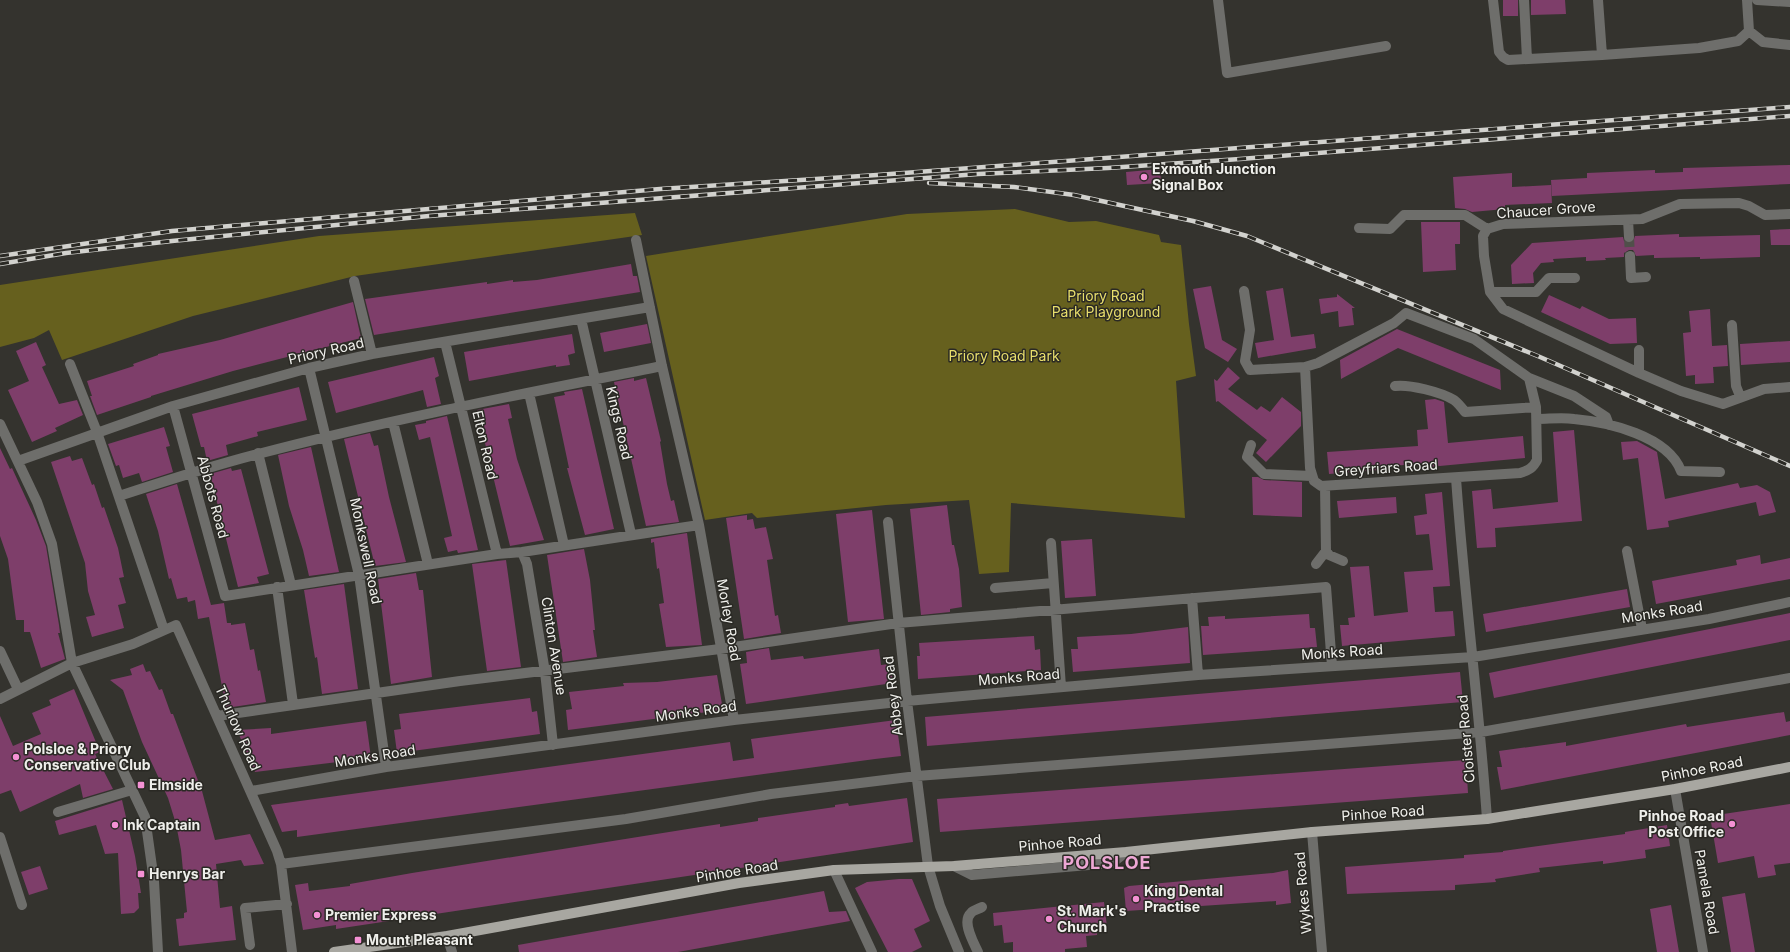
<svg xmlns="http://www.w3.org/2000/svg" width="1790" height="952" font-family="Inter,sans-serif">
<rect width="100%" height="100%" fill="#34332e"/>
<path fill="#66601e" d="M1015,209L1069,222L1096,221L1159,235L1161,242L1181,245L1189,324L1196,376L1176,381L1185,518L1011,503L1009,572L979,574L969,500L886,505L757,518L752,513L705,520L646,256L907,214Z
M635,213L642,235L355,276L193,316L62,360L49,330L34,338L0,347V285L319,236Z"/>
<path fill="#7e3e6a" d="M1503,0H1518V16H1503Z
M1531,0H1565L1566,14L1531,15Z
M1790,165V184L1552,196L1551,180L1587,178V173L1655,170V173L1683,172V168Z
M1160,169L1161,183L1127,185L1126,172Z
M1512,173V187L1551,185L1552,203L1505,205V209L1472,212L1465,209L1455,208L1453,177Z
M1421,222H1460V244H1455L1456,270L1423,272Z
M1790,229V245H1771L1770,230Z
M1679,234V237L1760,235V257L1700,259V257L1654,258V255L1636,256L1633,250H1629L1624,253V257L1605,258L1606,260L1586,261V257L1553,259L1554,262L1541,263L1533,273L1534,283L1512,284L1511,265L1532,243L1623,237L1624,241L1629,243L1633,242L1635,236Z
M631,264L633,276H637L640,292L374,335L365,299L487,282V284L513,280V282L537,280Z
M1211,286L1222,340L1237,349L1228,362L1205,348L1193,289Z
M1283,288L1291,337L1314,334L1316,348L1258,358L1255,343L1274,340L1266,291Z
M1337,294L1355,308H1352L1354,325L1339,327L1338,311L1321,314L1319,299L1337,297Z
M1549,295L1580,309L1582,306L1609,319L1636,318L1637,343L1610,344L1541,312Z
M353,302L361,338L233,371L151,396V397L97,415L90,396H92L87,381L134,366L133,364L158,355V354L220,340Z
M1710,309L1712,346L1727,345L1728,366L1713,367L1714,383L1695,384V375L1686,376L1683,333L1691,332L1689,311Z
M647,324L651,343L604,352L600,333Z
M1397,329L1500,370L1501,390L1398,348L1341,379L1340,360Z
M572,334L575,353L568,355L570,365L556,367V365L469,381L464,352Z
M1790,341V362L1741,365L1740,344Z
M36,342L46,365L42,367L59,404L77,400L83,415L55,428L57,431L32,442L8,390L29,381L16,351Z
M434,357L439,376L435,378L441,404L427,407L423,390L336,413L328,382Z
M1228,367L1240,378L1228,389L1257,410L1261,406L1270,412L1282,397L1301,412V426L1266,462L1256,453L1267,440L1218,401L1216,402L1214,379L1217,381Z
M634,378V381L646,378L661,441L660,442L667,484L671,501L674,500L679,522L646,526L614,382Z
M299,387L307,420L257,432L258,436L226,445L228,455L207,461L204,447H201L192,414Z
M582,389L614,529L585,535L567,468H569L554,397L565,395L564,392Z
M1435,399L1444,402L1448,443L1523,436L1525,458L1429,467V463L1379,467V470L1329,474L1327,452L1418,446L1417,430L1428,429L1425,400Z
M509,404L512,418L508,419L517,459L544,540L510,546L477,410Z
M447,416L478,550L458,553L457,550L448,552L444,538L452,536L430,437L419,440L415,425L426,423V421Z
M164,427L170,446L166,447L173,472L142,482L139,473L123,478L119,465L116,466L108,444Z
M1574,430L1582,521L1495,528L1496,547L1477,548L1472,491L1491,489L1493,509L1558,502L1553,432Z
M370,433L374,446L378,445L389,497L406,562L375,566L344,439Z
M1637,441L1657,452L1665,499L1738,483L1740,488L1757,485L1770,492L1776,512L1759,516L1756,502L1668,521L1669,527L1647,530L1638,458L1623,460L1621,442Z
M311,447L339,572L309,576L303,550L289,506L278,455Z
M0,448L10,469L12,468L36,520L46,546L59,625L60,633H58L65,659L41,668L30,632H24V620H16L8,559L0,536Z
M70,456L72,461L82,458L92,485L94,484L102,508L104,507L118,548L124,577L119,578L126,603L118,605L124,628L92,637L86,617L95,615L88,591L85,563L51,462Z
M231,468L232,471L241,469L269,574L257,577L259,583L238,587L210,474Z
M1252,477H1258L1264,480L1302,482V517L1253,515Z
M177,484L211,605L224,603L227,623H231V625L245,623L250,650L254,649L258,671L260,670L266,702L226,708L209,617L198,619L195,600L188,602L187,597L177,599L171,578L169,579L158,531L146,494Z
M1442,492L1450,586L1433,587L1435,612L1453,611L1455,636L1342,646L1340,625H1349L1348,618L1355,617L1350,567L1369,566L1374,616L1408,612L1404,572L1433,570L1429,534L1416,535L1414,516L1427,514L1425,494Z
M1396,497L1397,513L1339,518L1337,501Z
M947,505L952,545H954L959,569L962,607L950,609V612L921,615L910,509Z
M872,510L884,619L848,622L836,514Z
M747,515V520L753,519L755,529L766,527L773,559L767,560L775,616L778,615L781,633L744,639L726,518Z
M687,533L702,645L666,647L659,604L664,603L659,568L657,569L654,542L651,543V539Z
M1092,539L1096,596L1065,598L1061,541Z
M584,549L590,580L595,630H593L597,657L563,662L547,555Z
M1760,555L1761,564L1790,558V579L1656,604L1652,581L1737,565L1736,560Z
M506,560L521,667L487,671L472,564Z
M416,573L419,590H423L432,677L391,684L378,579Z
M344,584L358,689L322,694L317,657L315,658L304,590Z
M1627,589L1630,607L1486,632L1483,614Z
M1790,613V640L1494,698L1489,673Z
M1309,614L1310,628H1315L1317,647L1203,655L1201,626H1209L1208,617L1225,616V619Z
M1188,627L1190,663L1073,672L1071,649H1078L1077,637L1131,634Z
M1034,636L1035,650L1040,649L1041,670L918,679L917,656H920L919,643Z
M769,648L771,660L803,656L804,659L879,649L881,665L890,664L893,683L746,704L740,664L747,663L746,652Z
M143,664L146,672L150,671L159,690L162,689L171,714H173L202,791L215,840L250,834L264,864L244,866L241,860L216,864L220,908L232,906L236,940L179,946L176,919L184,918V913L187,912L181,850L176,824L168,798L142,742L123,690L110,680L132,675L130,669Z
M1460,672L1463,702L927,746L925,717Z
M717,675L723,710L568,730L566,710L572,709L569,692L624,686L623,683L657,682Z
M74,689L100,752L95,754L113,789L83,798L80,784L20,812L11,790L0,794V716L13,746L41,734L32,713L51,705L49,700Z
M530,698L532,712L537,711L540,734L397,753L394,730L401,729L399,714Z
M1784,712L1786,722L1790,721V735L1501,790L1497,767H1502L1499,751L1566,742V746L1686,724L1687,727Z
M896,720L901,756L875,759L297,837V830L282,832L271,805L730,742L733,761L754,758L751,739Z
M366,721L371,758L255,772L237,730L271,728V734Z
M1466,760L1468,793L940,832L937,799Z
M907,798L913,842L336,929V925L303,930L295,885L308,883L309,891L350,886V884L412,873L694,828L720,824V827L758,821V818L835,807V805L848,803L849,806Z
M122,800L135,856L141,893H138L139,908L134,913L121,914L118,853L105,854L96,825L59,835L55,821Z
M1790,804V863L1774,865L1776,875L1758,878L1754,856L1718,863L1710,816Z
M1667,825L1670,846L1645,850L1646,858L1603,864V861L1539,868L1540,872L1495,879L1496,882L1455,885V890L1347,894L1345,867L1464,858V855L1503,852V851L1625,834V832Z
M40,866L48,889L29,895L21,872Z
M1288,870L1291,903L1276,905V901L1126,911L1124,888L1129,886L1273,873Z
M899,879H912L930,921L914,929L922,947L912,952H888L855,888L867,882Z
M824,891L829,912L846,911L850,921L678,952H519L518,945Z
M1745,893L1755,952H1731L1722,897Z
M1104,902L1107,927L1097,928V935L1086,936L1087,947L1065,949V952H1013V942L1004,943L1002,925L994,926L993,913Z
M1671,905L1679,952H1657L1650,909Z"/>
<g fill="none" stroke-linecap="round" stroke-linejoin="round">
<path stroke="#504f4a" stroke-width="10" stroke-dasharray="10 5" stroke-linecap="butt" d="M1629,237L1630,256"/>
<path stroke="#6e6e6b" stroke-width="10" d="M1218,0L1227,73L1386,46
M1493,0L1499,52L1503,57L1508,60L1602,55L1598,0
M1524,0L1527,59
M1757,0L1790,2
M1749,31L1763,42L1790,45
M1602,55L1699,48L1738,41L1749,31L1747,0
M1628,220L1629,237
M1359,228L1390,229L1404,215H1465L1487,229
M636,240L662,366L699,525L734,720
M1630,256L1631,278L1646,277
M354,281L372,354
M1244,291L1250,330L1245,361L1250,370L1305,367L1318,363L1394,323L1406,313L1474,339L1529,378L1574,396L1606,417L1609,425
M1490,292H1536L1549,278H1575
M581,319L631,534
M1732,325L1736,386L1740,396
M445,342L497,554
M1639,350V373L1681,391L1723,404L1764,389L1790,387
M70,364L97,432L164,630
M1305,367L1310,468L1314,481L1321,486L1520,473C1529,470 1533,468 1537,460L1536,407L1529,378
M309,368L359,575L386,767
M1639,373L1503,309L1490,292L1484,256L1483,236L1487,229L1503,224L1642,219L1680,204L1739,203L1749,206L1765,215L1790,214
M1395,386C1409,384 1441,392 1454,400C1458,403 1462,408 1465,412L1536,407
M529,393L564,545
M173,406L225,596L497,554L522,552L699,525
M1537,419C1549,419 1562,417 1574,419C1608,422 1668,436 1681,471L1720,472
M393,422L428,564
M0,424L37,502L52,544L72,663L145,817L154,881L158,952
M1251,445L1247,457L1264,474L1312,476
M258,453L291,585
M18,461L173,406L309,368L372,354L650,307
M1456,478C1464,592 1479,705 1487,819
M1325,486L1326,551L1329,555L1343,561
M119,496C165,481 211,466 258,454C391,419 527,393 662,366
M888,522L907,701L928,866L940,906L959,952
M1051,543L1061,687
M1627,551L1642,629
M522,552L527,564L545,672L553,745
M1316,564L1326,551
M277,587L293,704
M995,588L1053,583
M1192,598L1198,675
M0,651L18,689
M0,699L72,663L133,644L176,625L277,851L281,864L292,952
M217,716L460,681L720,649L898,623L1326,587L1332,666
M1675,789L1703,952
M251,791L386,767L734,720L907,701L1198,675L1473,657L1709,619L1790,602
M58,812L132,790
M1312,832L1322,952
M0,837L22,905
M281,864L626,819L771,794L917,776L1481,732L1790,678
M954,866L972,875L1112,863L1126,852
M834,870L872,952
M447,936L452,952
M250,945L245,908L287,904
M978,952C974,943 961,922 971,913C973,910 979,909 982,907"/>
<path stroke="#a8a7a1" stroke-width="10" d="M334,952L447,936L739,883L834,870L954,866L1126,852L1312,832L1487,819L1675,789L1790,767"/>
<defs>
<path id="rail" d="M929,183L1014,187L1074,195L1193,221L1247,236L1540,357L1790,466
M0,256L172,231L660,189L877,175L1790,107
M0,264L66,253L172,241L429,216L978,174L1108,168L1240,159L1790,116"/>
</defs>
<use href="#rail" stroke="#d2d2ce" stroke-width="4.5"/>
<use href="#rail" stroke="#2a2924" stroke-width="3" stroke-dasharray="9" stroke-linecap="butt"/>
</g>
<g fill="#f491d4" stroke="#2a2924" stroke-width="1.5">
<circle cx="1144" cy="177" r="4"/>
<circle cx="16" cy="757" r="4"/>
<rect x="137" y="781" width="8" height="8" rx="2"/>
<circle cx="1732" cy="824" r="4"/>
<circle cx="115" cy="825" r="4"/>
<rect x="137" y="870" width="8" height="8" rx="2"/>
<circle cx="1136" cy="899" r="4"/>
<circle cx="317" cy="915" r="4"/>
<circle cx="1049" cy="919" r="4"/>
<rect x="354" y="936" width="8" height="8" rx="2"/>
</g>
<g text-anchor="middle" stroke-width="3" stroke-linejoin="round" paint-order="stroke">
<g font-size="14" font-weight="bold" fill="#efefeb" stroke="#2a2924" text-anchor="start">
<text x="1152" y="174">Exmouth Junction<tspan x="1152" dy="16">Signal Box</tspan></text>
<text x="24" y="754">Polsloe &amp; Priory<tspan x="24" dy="16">Conservative Club</tspan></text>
<text x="149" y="790">Elmside</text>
<text x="1724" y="821" text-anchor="end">Pinhoe Road<tspan x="1724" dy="16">Post Office</tspan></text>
<text x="123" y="830">Ink Captain</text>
<text x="149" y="879">Henrys Bar</text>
<text x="1144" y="896">King Dental<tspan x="1144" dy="16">Practise</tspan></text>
<text x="1057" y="916">St. Mark's<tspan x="1057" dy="16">Church</tspan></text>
<text x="325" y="920">Premier Express</text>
<text x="366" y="945">Mount Pleasant</text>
</g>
<g font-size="14" fill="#efefeb" stroke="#2a2924">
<text transform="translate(1546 210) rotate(-4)" y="5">Chaucer Grove</text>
<text transform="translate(326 351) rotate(-13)" y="5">Priory Road</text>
<text transform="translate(619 423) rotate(77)" y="5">Kings Road</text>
<text transform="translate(485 445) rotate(77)" y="5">Elton Road</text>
<text transform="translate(1386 468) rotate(-4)" y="5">Greyfriars Road</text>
<text transform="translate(213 497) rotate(75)" y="5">Abbots Road</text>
<text transform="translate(366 551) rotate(78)" y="5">Monkswell Road</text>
<text transform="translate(1662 612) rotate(-9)" y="5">Monks Road</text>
<text transform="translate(729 620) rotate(80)" y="5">Morley Road</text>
<text transform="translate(554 646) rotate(81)" y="5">Clinton Avenue</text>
<text transform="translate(1342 652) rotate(-4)" y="5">Monks Road</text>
<text transform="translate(1019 677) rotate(-5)" y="5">Monks Road</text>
<text transform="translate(893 696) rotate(-97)" y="5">Abbey Road</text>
<text transform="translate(696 711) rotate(-8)" y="5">Monks Road</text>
<text transform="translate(238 728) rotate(66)" y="5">Thurlow Road</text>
<text transform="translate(1466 739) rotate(-95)" y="5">Cloister Road</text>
<text transform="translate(375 756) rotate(-9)" y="5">Monks Road</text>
<text transform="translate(1702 769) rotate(-11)" y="5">Pinhoe Road</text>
<text transform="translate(1383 813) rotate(-4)" y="5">Pinhoe Road</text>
<text transform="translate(1060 843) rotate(-5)" y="5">Pinhoe Road</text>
<text transform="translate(737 871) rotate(-9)" y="5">Pinhoe Road</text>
<text transform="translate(1707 892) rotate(80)" y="5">Pamela Road</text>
<text transform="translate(1303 893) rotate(-95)" y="5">Wykes Road</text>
</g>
<g font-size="14" fill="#e8de6c" stroke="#2a2924">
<text x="1106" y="301">Priory Road<tspan x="1106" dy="16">Park Playground</tspan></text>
<text x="1004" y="361">Priory Road Park</text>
</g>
<g font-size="18" font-weight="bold" letter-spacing="1" fill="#eda7d4" stroke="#2a2924">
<text x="1107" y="869">POLSLOE</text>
</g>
</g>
</svg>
